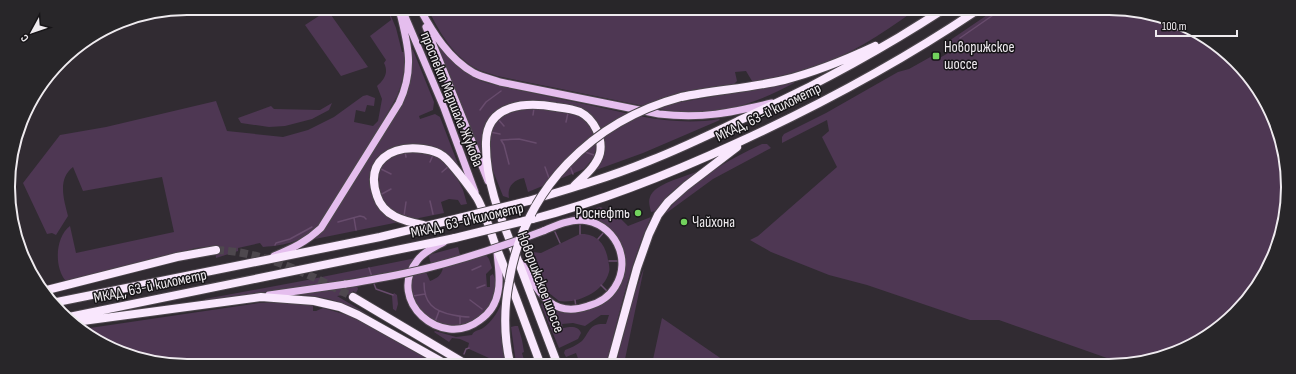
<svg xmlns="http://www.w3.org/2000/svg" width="1296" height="374" font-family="'Sofia Sans Condensed',sans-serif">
<rect width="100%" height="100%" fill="#312b32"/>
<path fill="#4e3753" d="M318,8H326L368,67L341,76L305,25L322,14Z
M388,9L396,28L402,52H404V71L401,85L397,96L374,137L320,224C302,242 287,245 263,247L260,243L238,248V251L216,258L215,246L196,248L66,281C54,268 55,237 70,226L76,253L174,232L162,177L83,191L73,167C57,179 64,200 68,216L56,235L52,233L47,234L23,183L60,135L106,127L216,101L227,131L283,137L308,130L334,117L363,96L367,95L375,98L374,106L367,105L365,112L356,110L354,122L373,126L378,121L382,99L377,86C384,80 389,73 384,63L386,60L370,36L391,20Z
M428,9L914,11C898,22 881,34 864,44C831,64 792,74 754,82L752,81L746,71L735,72L737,81L734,84L680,92L682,102L794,82V83C772,95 748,105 724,110C685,118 647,106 610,99C572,91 535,84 497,76C491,74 485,72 479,70C453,57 440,33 428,9Z
M993,11H1144L1208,38L1258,87L1285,152V222L1264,276L1227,321L1178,352L1132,364H1124L999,320H970L867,285L829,275L771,252L750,240L758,236L837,167L822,137L829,131L827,120L782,143V137L784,134L826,113L898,72L909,69L934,55L936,60L950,52L946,43Z
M441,47C453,64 467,76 487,83C521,91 555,98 589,105C631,114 675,127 719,119L720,120L643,153L596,170L594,169L599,163L594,121L546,103L495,115L483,158H482L439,48Z
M412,50H413L434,102L433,110L419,116L420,119L435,114L440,117L459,167L450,158L399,146L393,147L381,155L371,188L399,222L315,239L331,219L410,78L412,67Z
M332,103L329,110L312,119L285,126L269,127L241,123L238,118L271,106L274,109L320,110Z
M529,107L564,111L578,115L585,120L594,131L597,142L594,157L584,169L528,192L524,178C513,180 507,187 509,198L503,196L491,166L489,155L490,131L493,125L508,111Z
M762,144H767L771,148L713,179L665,214C690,181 726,161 762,144Z
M409,151L427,153L440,157L458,180L463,190L467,204L461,205L458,200L449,199L441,202L444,213L414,219L392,212L381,199L378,189V181L379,173L382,166L388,159L393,155Z
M696,172V173C680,184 666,195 656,211L651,212C650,207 648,202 650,197C654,184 684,177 696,172Z
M600,207L614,212L628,226L651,217C630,264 619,314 607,363H574L579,361L576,353L566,357L564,353L565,350C571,348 577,345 582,341C591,330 589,323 606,324L609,315H601L585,326L573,323L562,324L563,328C570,327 578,325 581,333L578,339L559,348L541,305L542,303C555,312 570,314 586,310C596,308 602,303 609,296C612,294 615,291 618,288C620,285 622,281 623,277C631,251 614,222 587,218C578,216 570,218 562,219Z
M580,234C597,233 606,245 608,260C609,264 610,269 609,272C604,292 577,304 559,301L549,293L546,296L539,283L523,247L530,243L533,252L541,253Z
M458,247L460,255L432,264L430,261L429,256L432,254Z
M486,255L489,259L492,268L486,274L487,287H490V276L493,274L495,279V290L492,301L488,307L475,320L467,324L451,327L436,324L418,311L410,290L413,275L426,272L430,281C437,278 441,276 443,268Z
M416,258L409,268L402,270L345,280L205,301V299L302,281Z
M644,268L624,364L616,363L635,292Z
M357,286L358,289L356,293L353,291L352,294L337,296L374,318C351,305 327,296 301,295V293Z
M394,293L397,295L398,304L396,311L393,309L392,296Z
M278,302L295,303L313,305V311H316L323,308L354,317L434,363H152L97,342L83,329L259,303Z
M501,304V325L506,363H500L469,349L468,347L469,343L460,339L452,338L449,342L434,332L435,331L456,337L472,335C474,330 478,331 483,328C491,322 497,314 501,304Z
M662,318L729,364H652Z
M515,326H518L522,340L524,352L522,353L525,363H516L511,327Z"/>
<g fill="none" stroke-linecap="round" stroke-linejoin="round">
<path stroke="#684c6d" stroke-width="1.5" d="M960,38L999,11
M480,110L486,102L501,91
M533,115L534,108
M498,119L504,126
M566,122L568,113
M490,132L500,134
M405,152L406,157
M585,152L594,155
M430,162L433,155
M509,164L504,145L501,140L519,139L536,143
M570,166L573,174
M545,167L550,181
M381,169L391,174
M442,172L449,166
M380,195L391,189
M430,201L433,214
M404,216L406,202
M354,218L356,230
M338,222L360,216L364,217L366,219
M555,232L560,243
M580,234V224
M598,239L604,232
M275,245L276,243L290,239L312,227
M609,261H618
M369,268L372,277
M472,270L481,266
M373,281L376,289L393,295
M424,283C424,303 433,311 453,315C458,316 464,317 469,317
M601,285L608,292
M477,288L485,285
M413,296L425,294
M470,300L482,309
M575,300L576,307
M460,316V326
M435,322L439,311
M464,354L466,349L469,348"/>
<path stroke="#4e484e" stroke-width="8" stroke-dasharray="8 4" stroke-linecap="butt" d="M216,250C266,252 310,275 353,297"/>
<defs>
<path id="primary" d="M420,9C433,33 449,59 474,73C482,77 491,79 500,82L659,114C702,119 730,113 772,103
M404,14L444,108L475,192
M426,27L488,181
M444,242C435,247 423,252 417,261C386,300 441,350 480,320C490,313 496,304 498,292C501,280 498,265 497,252
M274,256C293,248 306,242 321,228L399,103C415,69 408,44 399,9
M522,264C538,291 551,319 588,306C599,303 609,297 615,287C633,259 614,222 581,220C567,220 555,226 543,231
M269,295L346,284"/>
<path id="highway" d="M681,97C715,90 750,88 784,80C816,72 845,60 875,46
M528,201C569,189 610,177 649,161C680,149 709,135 738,121C809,89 876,53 941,11
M533,219C602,201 672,173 737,143C820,105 900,62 976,11
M423,225C404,221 383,216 377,196C365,161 391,145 423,149C429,150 437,151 443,156C451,162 471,189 477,198C484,210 490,230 495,244C511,283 525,323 540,363
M43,291L177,257L216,250
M353,297L464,363
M52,303L380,237L451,220
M69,317L455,238
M75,322L261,297L314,301L340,307L358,315L444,363
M557,363C544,328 530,293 517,258C502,221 485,183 486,142C487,103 527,102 556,107C564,108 573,109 580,112C594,119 603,138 600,153C597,166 583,177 574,186
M611,363L637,268L649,234L658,215L668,202L686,186L737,147"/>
</defs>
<use href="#primary" stroke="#4c464c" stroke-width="9"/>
<use href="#highway" stroke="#4c464c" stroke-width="10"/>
<use href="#primary" stroke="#e5beee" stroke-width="7"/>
<use href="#highway" stroke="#f9e7fd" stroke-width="8"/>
<defs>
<path id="primary-bridge" d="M346,284C366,281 386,277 406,273C453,263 498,248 543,231"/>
<path id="highway-bridge" d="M451,220L528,201
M455,238L532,219
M510,363C504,337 504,308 509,282C524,189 592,121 681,97"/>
</defs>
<use href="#primary-bridge" stroke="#4c464c" stroke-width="9" stroke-linecap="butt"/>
<use href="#highway-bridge" stroke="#4c464c" stroke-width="10" stroke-linecap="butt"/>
<use href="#primary-bridge" stroke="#e5beee" stroke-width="7"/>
<use href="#highway-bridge" stroke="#f9e7fd" stroke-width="8"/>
</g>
<g fill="#72d25d" stroke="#171518" stroke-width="1.5">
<rect x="932" y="52" width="8" height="8" rx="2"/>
<circle cx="638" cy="213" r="4"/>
<circle cx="684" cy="222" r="4"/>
</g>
<g text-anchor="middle" stroke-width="3" stroke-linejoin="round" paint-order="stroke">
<g font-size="15" fill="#efebef" stroke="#171518" text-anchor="start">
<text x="944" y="52">Новорижское<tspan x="944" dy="17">шоссе</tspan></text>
<text x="630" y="218" text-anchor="end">Роснефть</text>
<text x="692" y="227">Чайхона</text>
</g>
<g font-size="15" fill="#efebef" stroke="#171518">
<text transform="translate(452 99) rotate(68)" y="5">проспект Маршала Жукова</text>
<text transform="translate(768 112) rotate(-26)" y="5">МКАД, 63-й километр</text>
<text transform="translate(467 220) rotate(-13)" y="5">МКАД, 63-й километр</text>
<text transform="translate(541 282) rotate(69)" y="5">Новорижское шоссе</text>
<text transform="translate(150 286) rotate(-12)" y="5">МКАД, 63-й километр</text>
</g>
</g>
<path d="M0 0H1296V374H0ZM187 15H1109A172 172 0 0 1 1281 187V187A172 172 0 0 1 1109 359H187A172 172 0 0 1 15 187V187A172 172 0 0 1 187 15Z" fill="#282629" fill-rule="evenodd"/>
<path fill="none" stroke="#efebef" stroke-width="2" d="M187 15H1109A172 172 0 0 1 1281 187V187A172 172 0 0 1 1109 359H187A172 172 0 0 1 15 187V187A172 172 0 0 1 187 15Z"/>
<g transform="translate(32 32) rotate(230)" stroke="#171518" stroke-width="3" paint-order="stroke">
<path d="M0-3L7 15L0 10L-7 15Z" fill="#efebef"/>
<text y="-6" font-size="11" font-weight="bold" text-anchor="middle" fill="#efebef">С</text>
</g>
<path d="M1156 30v6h81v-6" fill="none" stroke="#efebef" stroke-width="2"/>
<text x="1162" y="30" font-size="12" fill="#efebef" stroke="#171518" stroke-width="3" paint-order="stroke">100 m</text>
</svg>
